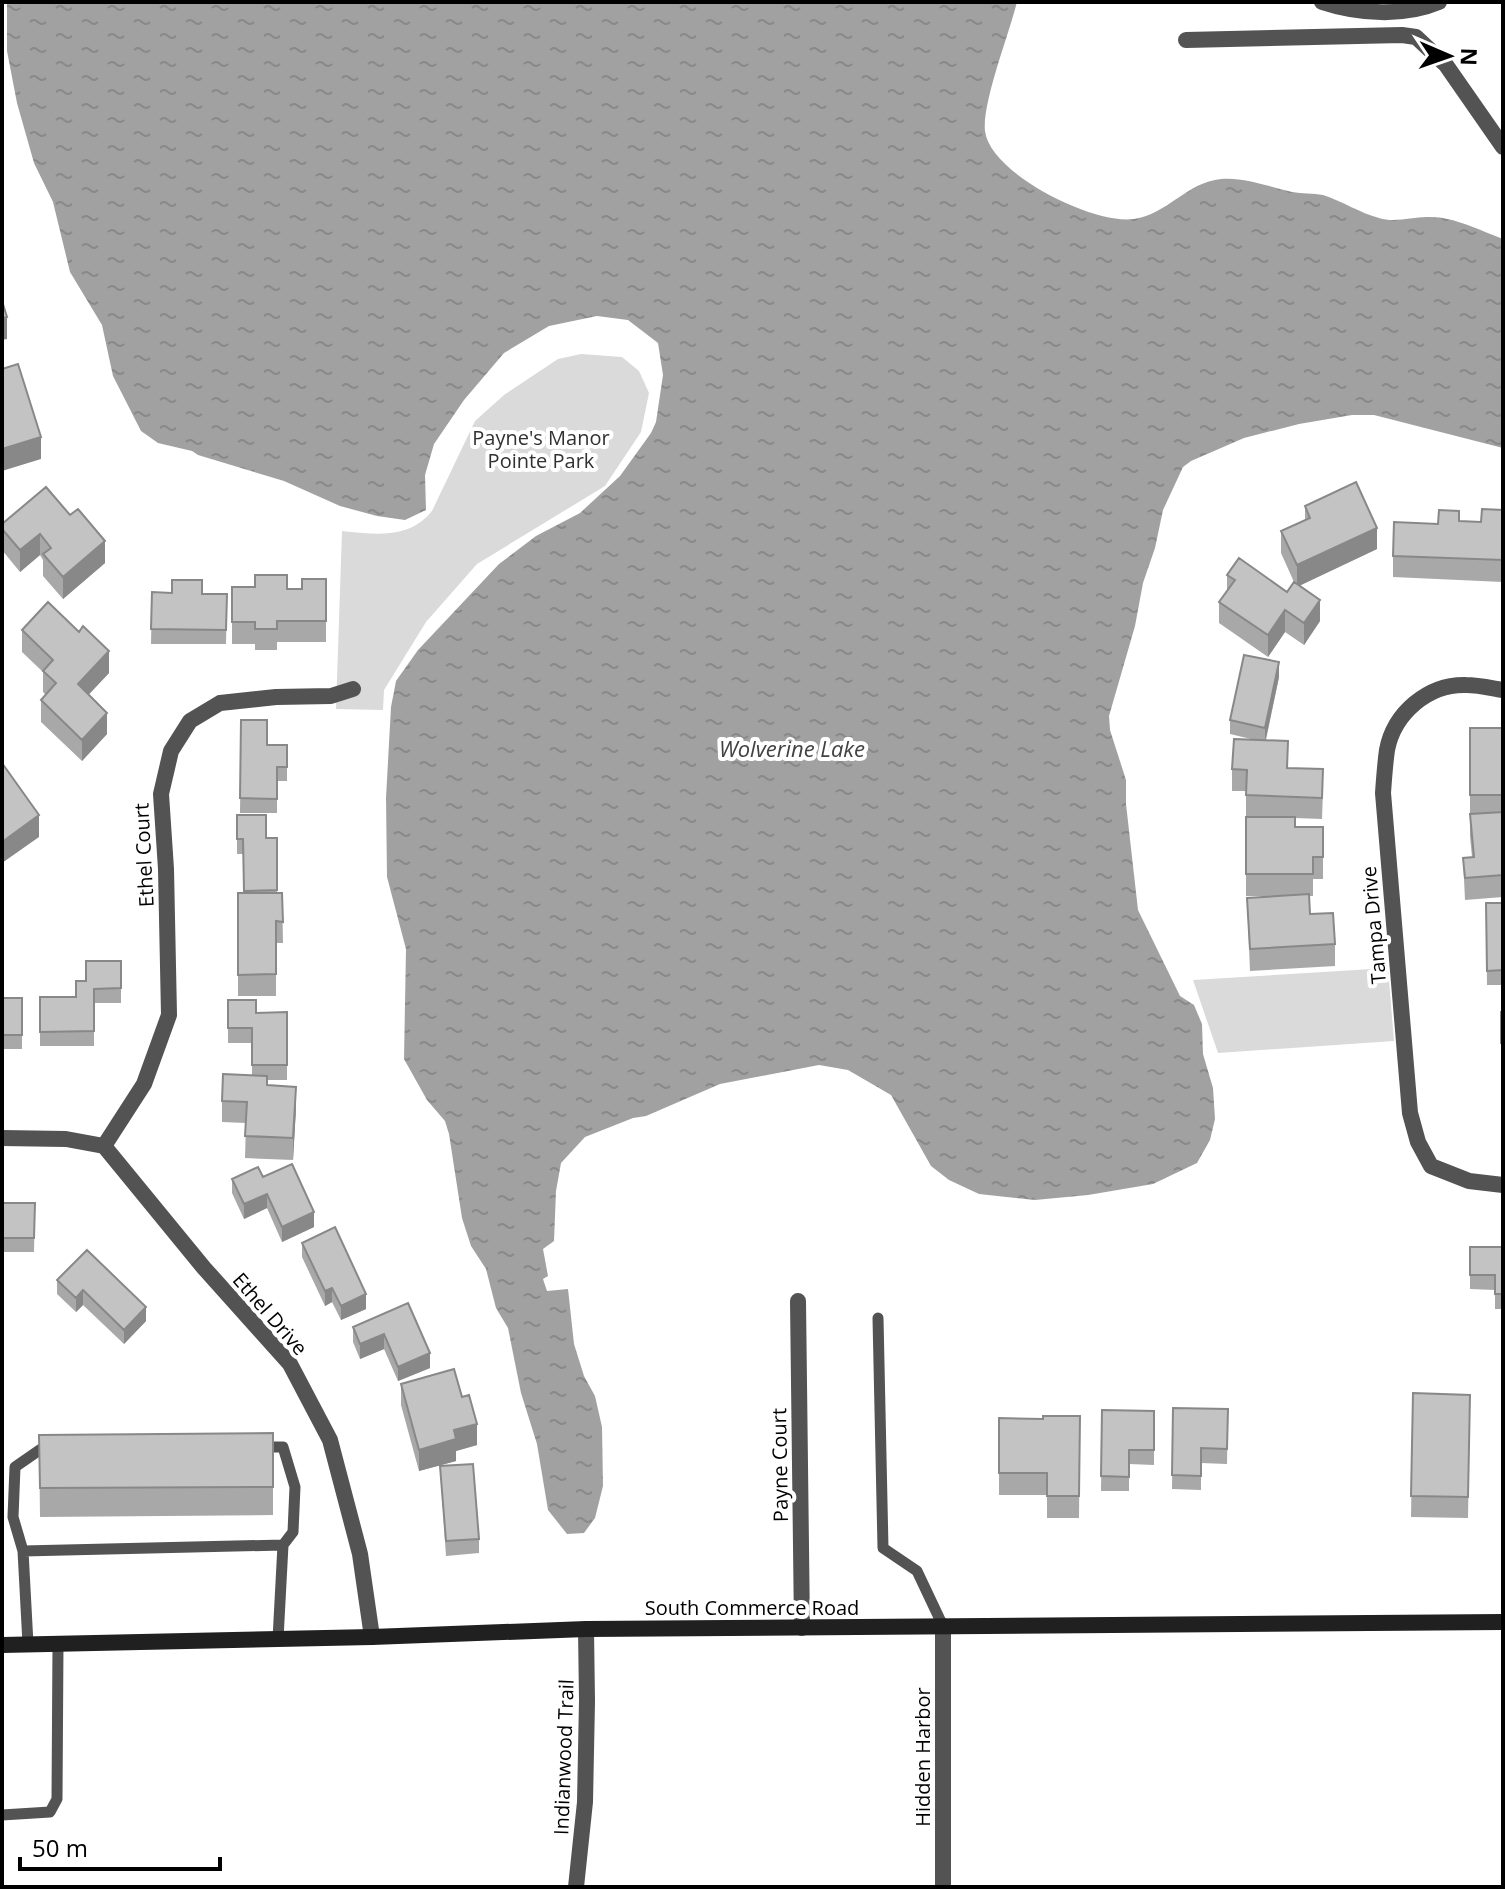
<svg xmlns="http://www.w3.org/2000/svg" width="1505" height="1889" font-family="'Open Sans',sans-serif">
<defs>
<pattern id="water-ripples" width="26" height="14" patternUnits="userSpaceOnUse" patternTransform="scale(2)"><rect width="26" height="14" fill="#a1a1a1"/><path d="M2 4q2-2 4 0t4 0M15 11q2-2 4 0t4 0" fill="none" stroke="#898989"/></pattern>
</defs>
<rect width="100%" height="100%" fill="#fff"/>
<path fill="#dadada" d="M581,354L622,357L639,371L649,393L641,432L605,486L477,564L426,622L384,690L383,710L336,709L342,531C374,534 409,540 432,511L475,421L504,395L558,359Z
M1388,968L1394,1041L1218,1053L1193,980Z"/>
<path fill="url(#water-ripples)" d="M7,2H1017C1009,34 982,103 985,131C990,174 1094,225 1134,219C1168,214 1187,182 1221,179C1245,177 1269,187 1292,192C1302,194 1313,193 1323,195C1342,201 1360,213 1379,218C1395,223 1411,217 1427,217C1453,216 1479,230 1503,239V448L1374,415H1352L1299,424L1244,438L1191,461L1183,467L1163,510L1155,548L1143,583L1135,626L1109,716L1110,730L1126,780V804L1138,910L1180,996L1194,1005L1202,1024L1203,1054L1213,1088L1215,1119L1210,1140L1197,1163L1153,1184L1088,1195L1035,1200L979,1194L949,1180L931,1166L891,1095L848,1070L819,1065L720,1084L646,1116L633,1118L585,1137L561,1163L556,1191L554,1241L543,1249L548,1276L543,1279L547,1291L568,1289L574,1344L584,1376L595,1396L602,1427L603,1486L595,1518L584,1533L567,1534L548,1510L537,1444L521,1393L508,1328L496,1308L486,1269L471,1246L462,1218L449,1134L445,1121L427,1100L404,1059L406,949L387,877L386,798L391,707L396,681L418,650L499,564L536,536L580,513L620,476L651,433L656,422L663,375L658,343L628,320L597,316L549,326L504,353L464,400L434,444L425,475L426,510L405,520L377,516L340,506L284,481L198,455L192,451L158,443L141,431L113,376L102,325L70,272L53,202L34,163L17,103L7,51Z"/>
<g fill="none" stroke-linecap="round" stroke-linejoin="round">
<path stroke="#535353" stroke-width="11" d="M878,1318L883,1548L917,1571L943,1626
M261,1447H283L295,1487L293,1532L283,1545L278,1639
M23,1551L283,1545
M28,1644L23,1551L13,1517L15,1467L41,1449H52
M2,1815L50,1812L57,1799L58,1644"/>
<path stroke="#535353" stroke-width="16" d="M1322,2C1358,14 1404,17 1439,2
M1186,40L1402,35L1416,37L1446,65L1503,147
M1503,690C1491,688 1478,685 1466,685C1428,684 1394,713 1387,750C1385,764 1384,779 1383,793L1410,1113L1418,1142L1431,1166L1469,1181L1503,1185
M2,1138L66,1139L104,1146L204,1268L290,1364L330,1440L360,1554L372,1637
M104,1146L144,1084L169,1015L166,869L161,794L171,751L190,721L220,703L276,697L331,696L353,689
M798,1301L802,1628
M576,1887L585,1802L587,1701L586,1629
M943,1887V1626"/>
<path stroke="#202020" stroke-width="16" d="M2,1645L372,1637L586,1629L1503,1622"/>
</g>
<path fill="#a8a8a8" d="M1305,506L1377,549L1300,585L1320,621L1304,645L1285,632L1268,657L1219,623V602L1227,590V575L1287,592L1294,582L1281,553V531L1305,520Z
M1503,510V582L1393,577V556L1438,524L1459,521L1481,522Z
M70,515L105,563L63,599L43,576V560L40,555L20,572L2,550V524Z
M326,579V642H277V650H255V644H232V587L302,589Z
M152,592L227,594L226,644H151Z
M22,630L79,632L109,673L88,695L107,734L82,761L41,722V700L46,695L43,692V672L22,652Z
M1279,677L1266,740L1288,768L1323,791L1322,819L1295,818V827H1323V879H1313V896H1309L1310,914L1335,944V966L1250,971L1247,898L1277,896H1246V817H1261L1246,816V791H1232V769L1255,740L1230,734V720Z
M241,720L267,745H287V781H277V813H240Z
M1470,728H1503V897L1465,900L1463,858L1472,857L1470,836Z
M237,815L266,838H277V893H282L283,943H276V996H238V893H244L243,854H237Z
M1486,903H1503V985H1487Z
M121,961V1003H94V1046H40V997H76Z
M2,998H22V1049H2Z
M228,1000L256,1013L287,1012V1080H267V1085L296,1108L293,1160L245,1158L246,1123L222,1122V1101L252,1075V1043H228Z
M1501,1012H1503V1064H1501Z
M263,1177L314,1227L282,1242L267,1208L244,1219L232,1193V1179Z
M2,1203H35L34,1252H2Z
M302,1243L366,1309L341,1320L332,1302L325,1306L302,1257Z
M1470,1247H1503V1309H1495V1290L1470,1289Z
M87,1250L146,1321L124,1344L83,1305L76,1312L57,1294V1280Z
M408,1303L430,1368L398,1381L384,1349L360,1359L353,1342V1327Z
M401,1384L462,1397L477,1445L456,1451V1461L419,1471L401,1405Z
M1413,1393L1470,1395L1468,1518L1411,1517Z
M1173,1408L1228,1409L1227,1464L1201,1463V1490L1172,1489Z
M1102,1410L1154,1411V1465L1129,1464V1491H1101Z
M1080,1416L1079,1518H1047V1495H999V1418L1043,1419Z
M273,1433V1515L40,1517L39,1435Z
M440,1466L479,1539V1553L446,1556Z"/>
<path fill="#888" d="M7,317V339L2,340V318Z
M41,437V459L2,471V449Z
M1377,528V549L1297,587V565Z
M40,534V555L20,572V550Z
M105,541V563L63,599V577Z
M1320,600V621L1304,645V623Z
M1285,610V632L1268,657V635Z
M109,651V673L78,706V684Z
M1279,662V677L1265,742V728Z
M107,713V734L82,761V740Z
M39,815V837L2,863V842Z
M296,1087V1108L293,1160V1138Z
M267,1194V1208L244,1219V1204Z
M314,1212V1227L282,1242V1227Z
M332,1288V1302L325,1306V1291Z
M83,1290V1305L76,1312V1298Z
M366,1294V1309L341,1320V1306Z
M146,1307V1321L124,1344V1330Z
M384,1334V1349L360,1359V1344Z
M430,1353V1368L398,1381V1367Z
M477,1424V1445L456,1451V1461L419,1471V1450L454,1430Z"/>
<path fill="#c3c3c3" stroke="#888" stroke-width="2" d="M2,301L7,317L2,318Z
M18,364L41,437L2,449V369Z
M1356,482L1377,528L1297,565L1281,531L1310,518L1305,506Z
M46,487L70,515L78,509L105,541L63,577L43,554L51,548L40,534L20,550L2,529V524Z
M1482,509L1503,510V560L1393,556L1394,522L1438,524L1439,510L1459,511V521L1481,522Z
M1239,558L1287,592L1294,582L1320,600L1304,623L1285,610L1268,635L1219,602L1235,580L1227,575Z
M255,575H287V589H302V579H326V621H277V629H255V622H232V587H255Z
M172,580H202V594H227L226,630L151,629L152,592L172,593Z
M48,602L79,632L83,626L109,651L78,684L107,713L82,740L41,700L56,683L43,671L53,660L22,630Z
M1244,655L1279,662L1265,728L1230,720Z
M241,720H267V745H287V767H277V799L240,798Z
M1470,728H1503V795H1470Z
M1234,739L1288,741L1287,768L1323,769L1322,798L1246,795L1247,770L1232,769Z
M2,763L39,815L2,842Z
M1503,812V875L1465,878L1463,858L1474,857L1470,814Z
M237,815H266V838H277V890L244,891L243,839H237Z
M1246,817H1295V827H1323V857H1313V874H1246Z
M238,893H282L283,922L276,921V974L238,975Z
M1309,894L1310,914L1333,913L1335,944L1250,949L1247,898Z
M1486,903H1503V970L1487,971Z
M86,961H121V988L94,989V1031L40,1032V997H76V981H86Z
M2,998H22V1035H2Z
M228,1000H256V1013L287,1012V1065H252V1028H228Z
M1501,1012H1503V1043H1501Z
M223,1074L267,1076V1085L296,1087L293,1138L245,1136L247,1102L222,1101Z
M292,1164L314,1212L282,1227L267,1194L244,1204L232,1179L258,1167L263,1177Z
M2,1203H35L34,1238H2Z
M335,1227L366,1294L341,1306L332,1288L325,1291L302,1243Z
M1470,1247H1503V1294H1495V1275H1470Z
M87,1250L146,1307L124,1330L83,1290L76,1298L57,1280Z
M408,1303L430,1353L398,1367L384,1334L360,1344L353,1327Z
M454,1369L462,1397L469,1395L477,1424L454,1430L456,1439L419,1450L401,1384Z
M1413,1393L1470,1395L1468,1497L1411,1496Z
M1173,1408L1228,1409L1227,1449L1201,1448V1476L1172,1475Z
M1102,1410L1154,1411V1450H1129V1477L1101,1476Z
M1043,1416H1080L1079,1496H1047V1473H999V1418L1043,1419Z
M273,1433V1487L40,1488L39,1435Z
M473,1464L479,1539L446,1541L440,1466Z"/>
<g text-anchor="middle" stroke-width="8" stroke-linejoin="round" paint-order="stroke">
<g font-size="20" fill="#313131" stroke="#fff">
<text x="541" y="445">Payne's Manor<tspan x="541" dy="23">Pointe Park</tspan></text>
</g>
<g font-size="20" fill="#000" stroke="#fff">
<text transform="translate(144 855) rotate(-93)" y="7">Ethel Court</text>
<text transform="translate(1374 925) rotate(-95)" y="7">Tampa Drive</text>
<text transform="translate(270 1314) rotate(49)" y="7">Ethel Drive</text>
<text transform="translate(780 1465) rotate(-91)" y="7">Payne Court</text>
<text x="752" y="1615">South Commerce Road</text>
<text transform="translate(564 1757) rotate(-88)" y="7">Indianwood Trail</text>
<text transform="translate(923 1757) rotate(-90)" y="7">Hidden Harbor</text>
</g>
<g font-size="22" font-style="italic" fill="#424242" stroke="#fff">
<text x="792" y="757">Wolverine Lake</text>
</g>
</g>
<rect width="1505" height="1889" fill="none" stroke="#000000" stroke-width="8"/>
<g transform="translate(1449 56) rotate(92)" stroke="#ffffff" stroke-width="6" paint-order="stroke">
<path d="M0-6L14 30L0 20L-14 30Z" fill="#000000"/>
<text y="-12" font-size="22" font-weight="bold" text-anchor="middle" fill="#000000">N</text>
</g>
<path d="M20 1857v12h200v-12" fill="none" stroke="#000000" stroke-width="4"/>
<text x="32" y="1857" font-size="24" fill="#000000" stroke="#ffffff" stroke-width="6" paint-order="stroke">50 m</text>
</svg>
